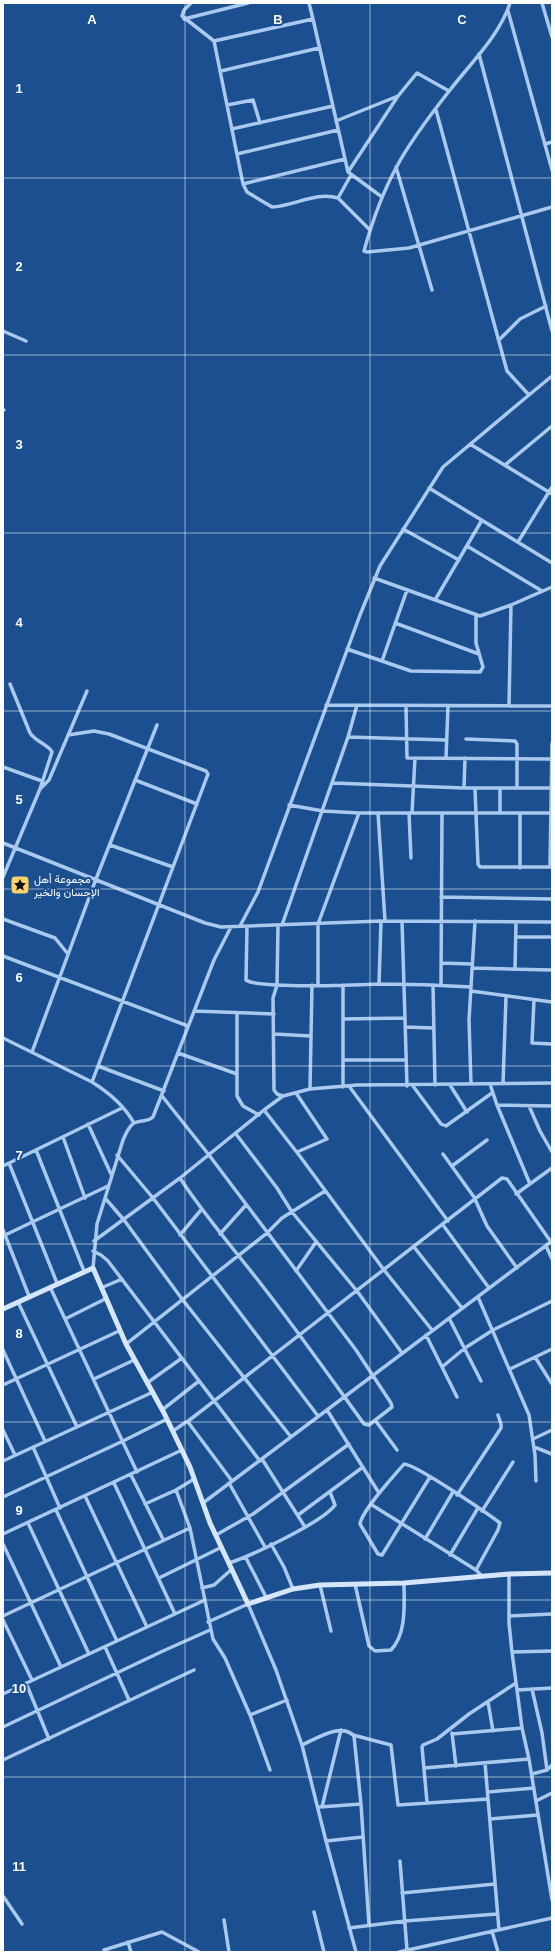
<svg xmlns="http://www.w3.org/2000/svg" width="555" height="1955" font-family="Helvetica,Vazirmatn,sans-serif">
<rect width="100%" height="100%" fill="#1b4f8f"/>
<g fill="none" stroke-linecap="round" stroke-linejoin="round">
<path stroke="#a9c9ee" stroke-width="3.5" d="M191,3L184,10L182,16L214,41L243,184L247,192L272,207C294,206 317,191 338,198L370,230
M510,3C500,35 470,64 450,90C431,114 410,141 396,168C382,194 372,222 364,251L367,252L409,248L552,207
M542,3L552,37
M508,11L552,170
M184,19L248,3
M313,19L348,172L382,197
M214,41L313,19L309,3
M479,54L552,331
M221,71L319,48
M398,96L417,73L449,91
M227,105L253,100L260,123
M436,110L507,371L529,395L552,376
M336,121L398,96L348,172
M232,129L333,106
M545,144L552,142
M237,154L338,130
M396,167L432,290
M243,184L345,159
M338,198L351,175
M3,331L26,341
M499,340L520,319L546,306
M3,410H4
M470,444L552,494
M505,465L552,426
M429,488L552,563
M403,529L459,560
M518,542L552,487
M467,546L542,591
M374,578L480,616L511,605L552,587
M435,600L482,520
M395,623L479,654
M347,649L411,671L480,672L483,667L476,643V615
M382,661L407,590
M326,705L552,706
M406,706L407,758L552,759
M509,706L511,605
M68,735L94,731L109,734L206,771L208,774L92,1082C108,1092 125,1107 134,1123
M348,737L446,740
M466,739L515,741L517,744V788
M446,758L448,706
M465,758L464,788H552
M3,767L42,781
M135,780L197,804
M333,783L464,788
M40,789L49,780L87,691
M475,789L478,864L480,867H552
M289,805L323,811L359,813H551
M378,813L385,921
M409,813L411,858
M412,813L415,758
M500,813V788
M3,843L205,923L221,927L381,921L552,922
M110,845L173,867
M550,867L552,743
M520,868V813
M3,877L40,789L52,752C49,745 36,742 30,733L10,684
M441,897L552,899
M3,919L55,938L68,954
M402,921L407,1086
M282,925L348,737L357,705
M240,926L258,892L360,615L380,566L443,467L529,395
M278,926L277,985L273,998L274,1090L277,1094L283,1096L310,1089L357,1085L552,1083
M247,927L246,980C258,989 358,985 379,984C410,984 440,985 471,987
M516,937H552
M3,956L188,1026
M441,963L472,964
M472,968L552,970
M515,969L516,922
M379,984L381,921
M318,985V924L359,813
M433,985L435,1085
M441,985L442,813
M471,991L552,1002
M534,1000L532,1043L552,1044
M194,1011L274,1014
M237,1014V1096L243,1106L259,1115
M343,1019L404,1018
M405,1027L433,1028
M274,1034L311,1036
M3,1038L92,1082
M32,1052L96,879L157,725
M178,1053L237,1074
M343,1060H406
M98,1066L164,1091
M471,1084L469,1020L475,921
M490,1084L497,1105L530,1184
M503,1084L506,997
M450,1085L467,1112
M349,1086L448,1221
M413,1086L441,1124L446,1126L492,1093
M343,1087V985
M310,1089L312,985
M296,1093L327,1139L297,1152
M162,1096L209,1155L356,1350L391,1403L392,1407L369,1425L364,1424C330,1377 297,1330 261,1284C234,1249 204,1215 180,1178
M283,1096L264,1110L299,1155L384,1270L432,1330
M497,1105L552,1106
M529,1106L540,1131L552,1152
M88,1124L111,1174
M236,1134L277,1188L292,1212L357,1291L402,1353
M63,1137L85,1198
M36,1150L84,1271
M443,1154L474,1197L487,1226L517,1268
M117,1155L153,1198L318,1416
M9,1163L57,1283
M3,1166L122,1108
M452,1166L487,1140
M516,1194L552,1168
M105,1198L124,1220L182,1299L291,1437
M443,1225L489,1288
M3,1230L29,1296
M220,1234L246,1205
M180,1235L201,1210
M3,1236L108,1186
M94,1241L180,1178L264,1110
M546,1246L552,1259
M414,1247L462,1308
M93,1251L101,1255L108,1261L260,1461
M93,1268L97,1224L123,1140C126,1134 128,1127 134,1123C140,1120 148,1122 153,1117L214,960L231,927
M296,1271L316,1242
M50,1287L137,1472
M101,1288L122,1279
M478,1297L529,1415L535,1455L536,1481
M18,1302L77,1427
M449,1318L481,1381
M65,1319L105,1299
M426,1335L457,1397
M126,1344L267,1233L282,1218L325,1191
M3,1350L45,1441
M535,1357L552,1384
M442,1367L465,1348L493,1330L552,1301
M510,1369L552,1349
M94,1379L134,1360
M147,1383L182,1358
M3,1385L119,1331
M162,1410L199,1381
M327,1410L379,1493
M375,1420L397,1450
M187,1422L502,1178L507,1179L551,1242
M3,1430L15,1455
M173,1431L186,1422H188L232,1481
M533,1439L552,1430
M33,1447L60,1508
M534,1447L552,1454
M262,1459L305,1527
M3,1461L153,1392
M131,1475L163,1539
M430,1477L382,1555L378,1554L360,1524C362,1510 394,1476 404,1464C415,1464 487,1513 500,1523L498,1530L476,1570
M114,1483L175,1614
M229,1483L265,1547
M176,1490L190,1528L213,1639L225,1658L250,1715L270,1770
M457,1495L501,1428V1424L498,1415
M85,1496L147,1627
M3,1497L123,1441L167,1419
M203,1503L552,1241
M145,1504L176,1490L194,1479
M372,1505L476,1570L482,1576
M56,1510L117,1641
M482,1511L513,1462
M298,1515L363,1467
M28,1523L89,1654
M3,1534L182,1450
M216,1535L253,1514L349,1444
M425,1539L453,1492
M3,1544L61,1667
M271,1544L284,1567L293,1589
M450,1555L478,1508
M246,1558L266,1597
M229,1563C251,1556 323,1522 335,1505L330,1492
M509,1574V1623L512,1652L522,1728L529,1759L552,1900
M159,1578L222,1547
M355,1584L369,1646L375,1651L391,1650C407,1633 404,1604 404,1583
M320,1585L331,1631
M202,1588L214,1585L232,1569
M3,1616L190,1528
M509,1616L552,1614
M3,1620L32,1680
M208,1622L248,1604L276,1670L302,1745L326,1841L356,1952
M105,1647L129,1700
M512,1652L552,1651
M26,1683L49,1739
M532,1689L542,1733L547,1770
M517,1690L552,1688
M3,1694L205,1600
M488,1702L493,1731
M250,1715L287,1700
M3,1727L163,1651L210,1630
M452,1733L456,1766
M452,1734L522,1728
M353,1735L391,1745L398,1805L488,1799
M302,1745C316,1739 341,1722 354,1736L361,1804L369,1925
M3,1760L194,1670
M485,1763L499,1930
M424,1768L529,1759
M532,1774L547,1770L552,1765
M488,1792L534,1788
M536,1801L552,1793
M427,1802L422,1747L423,1745L437,1739L469,1714L516,1683
M320,1807L361,1804
M322,1807L341,1730
M490,1819L538,1815
M326,1841L363,1837
M400,1861L407,1950
M402,1893L495,1884
M3,1896L22,1924
M314,1912L324,1952
M224,1920L229,1952
M349,1928L405,1921L497,1914
M492,1931L498,1952
M128,1942L131,1952
M104,1952V1950L162,1932L199,1952
M399,1952L552,1918"/>
<path stroke="#d6e6fa" stroke-width="5" d="M3,1309L93,1268L126,1344L164,1413L190,1467L210,1523L248,1604L293,1589L320,1585L404,1583L509,1574L552,1573"/>
</g>
<path fill="none" stroke="#fff" stroke-width="1" stroke-opacity="0.55" d="M185,3V1952M370,3V1952M3,178H552M3,355H552M3,533H552M3,711H552M3,889H552M3,1066H552M3,1244H552M3,1422H552M3,1600H552M3,1777H552"/>
<defs>
<symbol id="sight-square" viewBox="-11 -11 22 22"><rect x="-9" y="-9" width="18" height="18" rx="4" fill="#ffd166" stroke="#1b4f8f"/><path d="M0-6L1.8-2.2L6-1.7L2.9 1.2L3.7 5.4L0 3.3L-3.7 5.4L-2.9 1.2L-6-1.7L-1.8-2.2Z" fill="#111"/></symbol>
</defs>
<g fill-rule="evenodd">
<use href="#sight-square" x="9" y="874" width="22" height="22"/>
</g>
<g text-anchor="middle" stroke-width="4" stroke-linejoin="round" paint-order="stroke">
<g font-size="11" fill="#fff" stroke="#1b4f8f" text-anchor="start">
<text x="34" y="883">مجموعة أهل<tspan x="34" dy="13">الإحسان والخير</tspan></text>
</g>
</g>
<g font-size="13" text-anchor="middle" font-weight="bold" fill="#fff" stroke="#1b4f8f" stroke-width="4" stroke-linejoin="round" paint-order="stroke">
<text x="92" y="24">A</text>
<text x="278" y="24">B</text>
<text x="462" y="24">C</text>
<text x="19" y="93">1</text>
<text x="19" y="271">2</text>
<text x="19" y="449">3</text>
<text x="19" y="627">4</text>
<text x="19" y="804">5</text>
<text x="19" y="982">6</text>
<text x="19" y="1160">7</text>
<text x="19" y="1338">8</text>
<text x="19" y="1515">9</text>
<text x="19" y="1693">10</text>
<text x="19" y="1871">11</text>
</g>
<rect width="555" height="1955" fill="none" stroke="#ffffff" stroke-width="8"/>
</svg>
